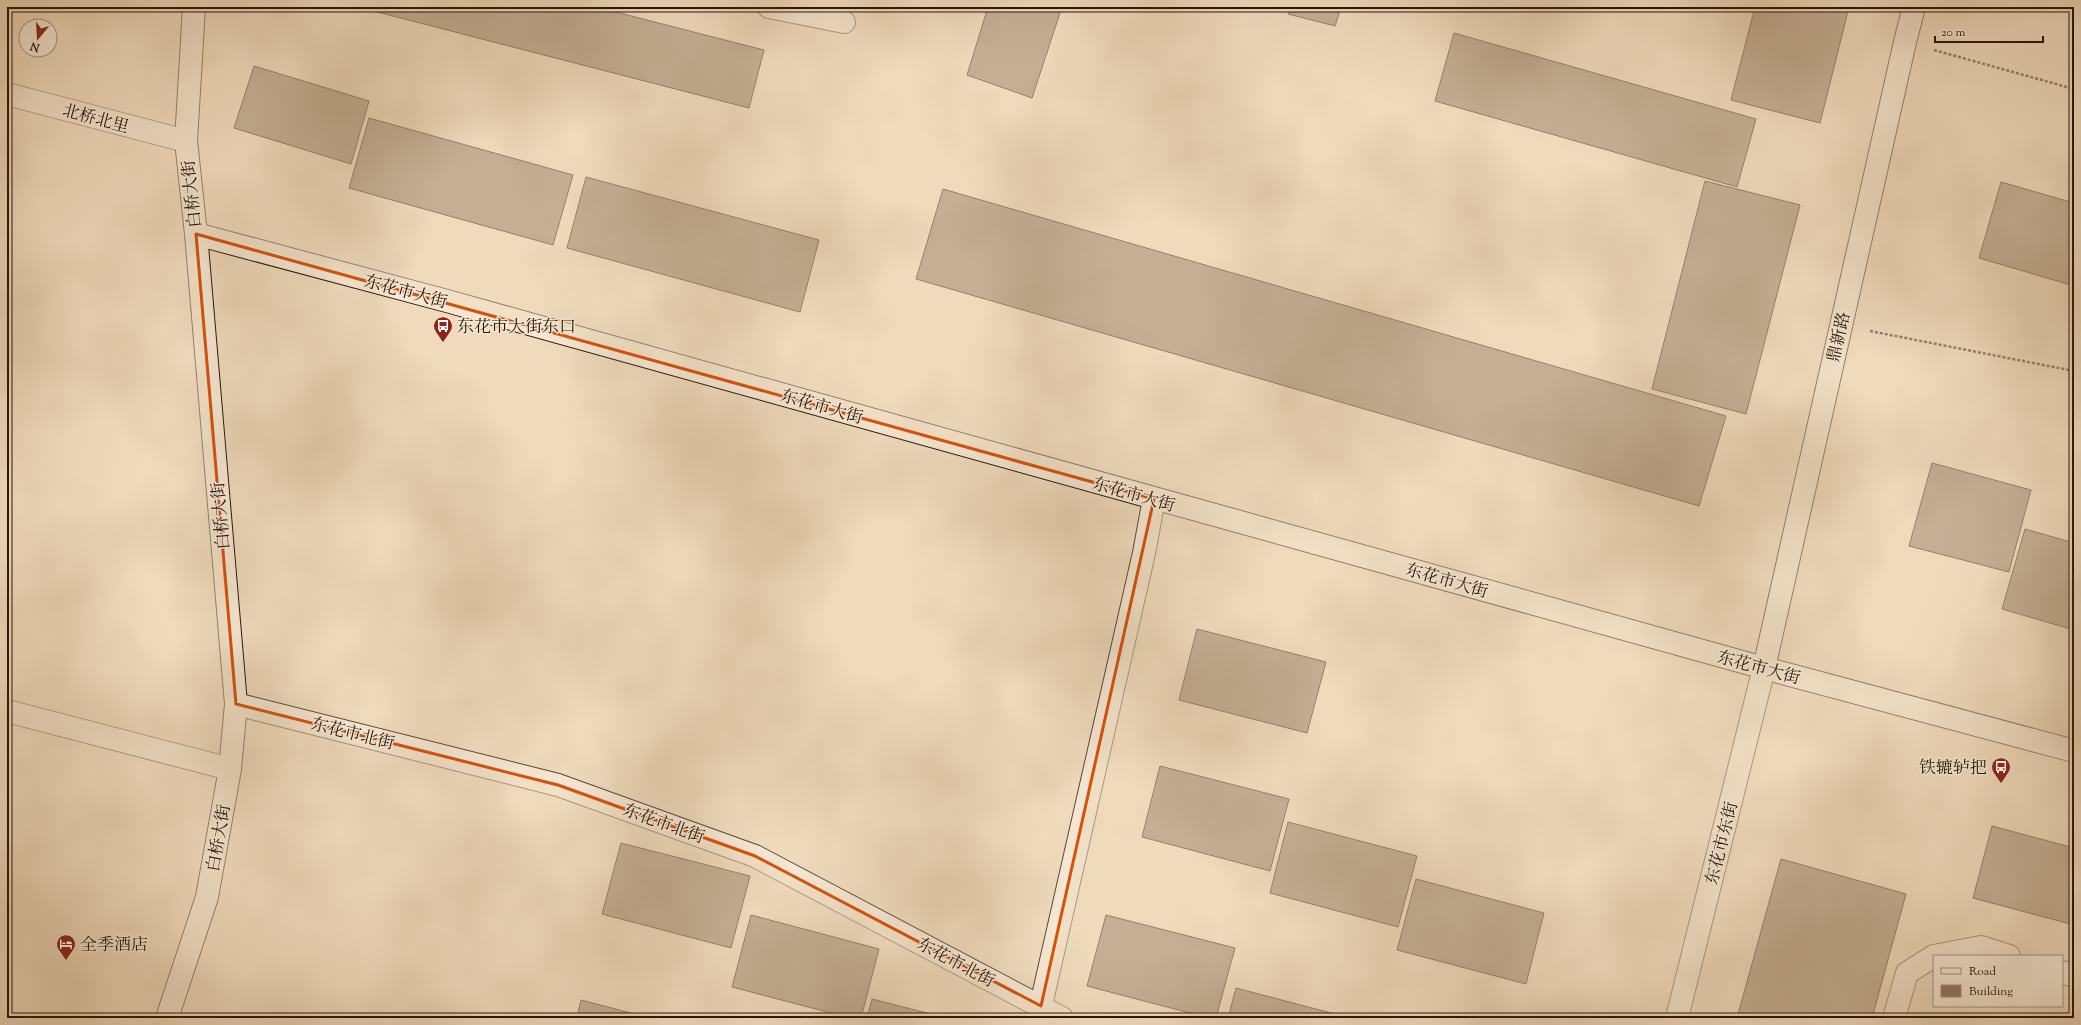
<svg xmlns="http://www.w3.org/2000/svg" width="2081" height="1025" font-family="'Sorts Mill Goudy','Noto Serif SC',serif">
<rect width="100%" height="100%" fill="#efdabc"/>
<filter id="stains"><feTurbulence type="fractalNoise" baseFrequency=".005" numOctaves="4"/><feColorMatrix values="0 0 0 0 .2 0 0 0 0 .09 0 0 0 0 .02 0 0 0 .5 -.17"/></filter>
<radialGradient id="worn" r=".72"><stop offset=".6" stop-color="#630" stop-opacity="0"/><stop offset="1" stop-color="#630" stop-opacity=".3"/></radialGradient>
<path fill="#917b65" stroke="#2b1406" d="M358,7H596L764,50L749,108Z
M988,7H1062L1032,98L967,75Z
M1291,7H1341L1335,26L1288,14Z
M1755,7H1849L1820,123L1731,100Z
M1454,33L1756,119L1737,187L1435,101Z
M254,66L369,101L351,164L234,128Z
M369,118L573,175L553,245L349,188Z
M586,177L819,240L800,312L567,248Z
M1705,181L1800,205L1746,414L1652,389Z
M2001,182L2074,203V286L1979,258Z
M943,189L1726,416L1699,506L916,279Z
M1932,463L2031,490L2009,572L1909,546Z
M2025,529L2074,543V630L2002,609Z
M1197,629L1326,662L1307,733L1179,700Z
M1160,766L1289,799L1270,871L1142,837Z
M1288,822L1417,856L1398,927L1270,893Z
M1992,826L2074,848V925L1973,898Z
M621,843L750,876L731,948L602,914Z
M1781,859L1906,894L1872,1018H1737Z
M1416,879L1544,913L1526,984L1397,950Z
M751,915L879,949L861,1018H850L732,987Z
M1106,915L1235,948L1216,1018H1209L1087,986Z
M1236,988L1350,1018H1228Z
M872,999L946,1018H867Z
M581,1000L650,1018H577Z"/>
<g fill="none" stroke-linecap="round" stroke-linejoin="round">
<defs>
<path id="street" d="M769,7L844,22
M7,94L186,141
M236,704L558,785L755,856L1062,1018
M7,711L230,769
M1934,956L1981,947L2009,956
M2062,972L2074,976
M1038,1018L1144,553L1154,499
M1677,1018L1764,668
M1894,1018L1907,973L1934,956"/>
<path id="secondary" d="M196,234L447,301L1764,668L2074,751
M1764,668L1905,42L1914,7
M167,1018L207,897L230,769L236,704L196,234L186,141L194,7"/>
</defs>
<use href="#street" stroke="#5c4634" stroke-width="24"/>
<use href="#secondary" stroke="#2b1406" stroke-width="24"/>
<path stroke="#2b1406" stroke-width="2.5" stroke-dasharray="3 2" stroke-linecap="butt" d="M1934,50L2074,89
M1870,331L2074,371"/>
<use href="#street" stroke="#f5e7d3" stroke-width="22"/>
<use href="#secondary" stroke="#f5e7d3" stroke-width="22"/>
</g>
<path d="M0 0H2081V1025H0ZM196,234L1154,499L1041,1006L755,856L558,785L236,704Z" fill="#efdabc" fill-opacity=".55" fill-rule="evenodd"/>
<path fill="none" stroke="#d5520b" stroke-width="3" stroke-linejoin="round" d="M196,234L1154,499L1041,1006L755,856L558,785L236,704Z"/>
<defs>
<symbol id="bus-pin" viewBox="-11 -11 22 30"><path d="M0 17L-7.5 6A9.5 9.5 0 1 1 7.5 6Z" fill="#8f2418" stroke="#f5e7d3"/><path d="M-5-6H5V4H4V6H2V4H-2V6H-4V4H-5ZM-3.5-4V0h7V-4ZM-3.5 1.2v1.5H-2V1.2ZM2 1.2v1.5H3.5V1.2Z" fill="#fff"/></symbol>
<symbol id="hotel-pin" viewBox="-11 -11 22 30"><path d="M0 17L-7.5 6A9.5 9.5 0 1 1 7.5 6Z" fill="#8f2418" stroke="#f5e7d3"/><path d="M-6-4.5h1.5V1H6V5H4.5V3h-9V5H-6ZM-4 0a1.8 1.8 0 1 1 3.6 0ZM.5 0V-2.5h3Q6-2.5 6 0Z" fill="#fff"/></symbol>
</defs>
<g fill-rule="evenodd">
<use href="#bus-pin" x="432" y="315" width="22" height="30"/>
<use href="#bus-pin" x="1990" y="756" width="22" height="30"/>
<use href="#hotel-pin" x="55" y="933" width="22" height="30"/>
</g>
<g text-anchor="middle" stroke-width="3" stroke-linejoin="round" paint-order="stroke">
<g font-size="17" fill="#2b1406" stroke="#f5e7d3">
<text transform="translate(96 118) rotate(15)" y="6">北桥北里</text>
<text transform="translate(191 194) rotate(-96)" y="6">白桥大街</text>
<text transform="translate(406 291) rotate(15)" y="6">东花市大街</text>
<text transform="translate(1838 337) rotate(-77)" y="6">鼎新路</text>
<text transform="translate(822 406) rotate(16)" y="6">东花市大街</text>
<text transform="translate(1134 494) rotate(16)" y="6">东花市大街</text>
<text transform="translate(220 516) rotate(-95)" y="6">白桥大街</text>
<text transform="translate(1447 580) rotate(16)" y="6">东花市大街</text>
<text transform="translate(1759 667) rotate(15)" y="6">东花市大街</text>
<text transform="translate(353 733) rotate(14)" y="6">东花市北街</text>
<text transform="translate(664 823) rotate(20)" y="6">东花市北街</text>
<text transform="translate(218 838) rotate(-80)" y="6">白桥大街</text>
<text transform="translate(1721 843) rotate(-76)" y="6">东花市东街</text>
<text transform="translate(956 962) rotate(28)" y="6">东花市北街</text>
</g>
<g font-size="17" fill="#2b1406" stroke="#f5e7d3" text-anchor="start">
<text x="457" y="332">东花市大街东口</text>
<text x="1987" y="773" text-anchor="end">铁辘轳把</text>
<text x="80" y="950">全季酒店</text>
</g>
</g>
<rect width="2081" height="1025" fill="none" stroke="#efdabc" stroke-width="24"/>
<rect x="8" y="8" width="2065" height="1009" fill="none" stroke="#2b1406" stroke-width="2"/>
<rect x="12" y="12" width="2057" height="1001" fill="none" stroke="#2b1406"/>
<rect x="1933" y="955" width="130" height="52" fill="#f5e7d3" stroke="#a49381"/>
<rect x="1941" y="968" width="20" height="6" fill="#f5e7d3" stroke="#a49381"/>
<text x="1969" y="975" font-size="12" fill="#2b1406">Road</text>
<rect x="1941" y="985" width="20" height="12" fill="#917b65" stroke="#a49381"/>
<text x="1969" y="995" font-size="12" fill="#2b1406">Building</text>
<g transform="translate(38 38) rotate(198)"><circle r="19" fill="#f5e7d3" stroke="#a49381"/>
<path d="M0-3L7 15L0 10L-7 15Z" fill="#8f2418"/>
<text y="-6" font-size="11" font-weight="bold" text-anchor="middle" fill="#2b1406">N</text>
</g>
<path d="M1935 36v6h108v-6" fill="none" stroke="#2b1406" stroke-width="2"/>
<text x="1941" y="36" font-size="12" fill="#2b1406" stroke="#f5e7d3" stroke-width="3" paint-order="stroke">20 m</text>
<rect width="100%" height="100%" filter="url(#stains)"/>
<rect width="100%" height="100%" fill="url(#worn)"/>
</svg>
